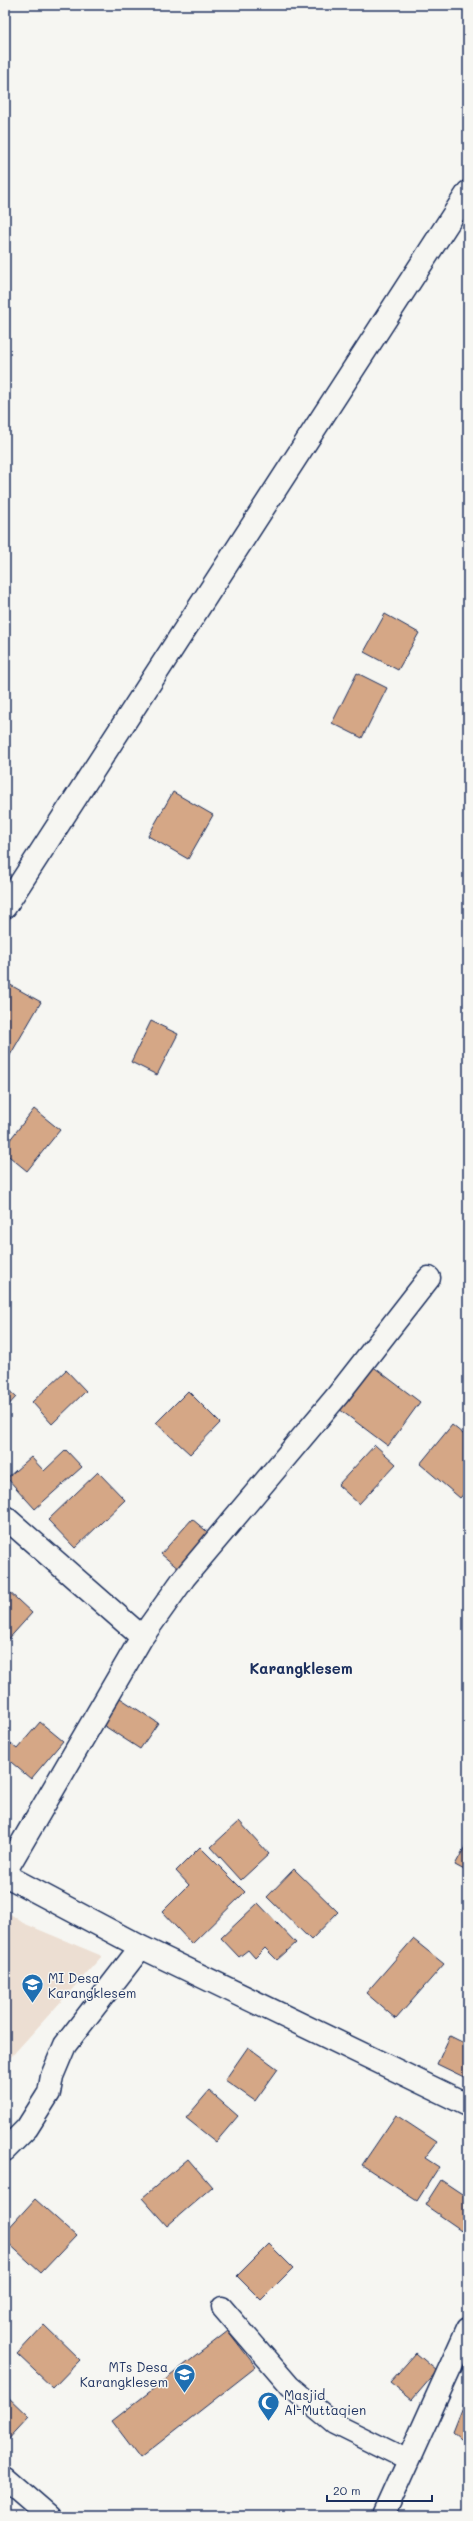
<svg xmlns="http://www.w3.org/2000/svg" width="473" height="2521" font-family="Mali,sans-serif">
<rect width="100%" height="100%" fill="#f6f6f2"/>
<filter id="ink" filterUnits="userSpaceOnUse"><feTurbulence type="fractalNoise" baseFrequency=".025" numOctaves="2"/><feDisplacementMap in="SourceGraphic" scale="8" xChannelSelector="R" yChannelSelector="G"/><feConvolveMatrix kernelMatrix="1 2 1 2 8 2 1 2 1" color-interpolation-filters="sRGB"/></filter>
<g filter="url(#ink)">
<path fill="#ecded2" d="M5,1910L23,1923L102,1956L10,2058L5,2053Z"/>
<path fill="#d5a786" stroke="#1b2f5e" d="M385,614L419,633L398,670L364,652Z
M357,673L387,688L362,738L332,723Z
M173,792L213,815L188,859L148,836Z
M5,982L41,1002L9,1057L5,1055Z
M151,1021L178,1034L157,1075L131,1062Z
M34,1109L60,1130L27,1171L5,1153V1146Z
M371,1365L420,1402L388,1446L339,1409Z
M66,1370L86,1391L52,1424L32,1402Z
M5,1387L16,1397L5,1409Z
M188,1391L220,1423L190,1454L156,1423Z
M452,1425L468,1438V1489L460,1498L420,1464Z
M375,1445L396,1464L359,1504L338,1485Z
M66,1450L82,1467L35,1509L7,1478L31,1457L44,1471Z
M98,1472L125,1500L75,1548L48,1520Z
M192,1519L211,1535L180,1570L161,1554Z
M5,1588L32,1613L5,1643Z
M120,1698L158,1723L140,1749L103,1725Z
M40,1722L63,1741L31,1779L5,1757V1742L6,1740L17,1749Z
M239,1821L269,1854L241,1880L211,1847Z
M468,1841V1872L455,1865Z
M200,1847L245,1892L192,1944L162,1912L189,1885L176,1871Z
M294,1869L338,1912L311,1940L267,1897Z
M258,1903L296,1943L277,1960L265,1948L255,1958L248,1950L239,1957L221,1938Z
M413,1939L444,1964L396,2019L366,1993Z
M450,2036L468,2045V2079L437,2064Z
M248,2047L278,2069L255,2101L225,2080Z
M209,2091L238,2116L216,2142L186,2118Z
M396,2115L437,2142L425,2158L439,2167L417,2201L362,2165Z
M188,2159L212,2187L167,2226L142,2198Z
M441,2180L468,2198L467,2234L425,2205Z
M35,2199L76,2236L41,2273L5,2240V2232Z
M269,2244L293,2268L261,2300L237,2276Z
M44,2325L80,2360L53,2388L17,2354Z
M228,2331L256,2367L140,2458L112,2421Z
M416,2353L437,2371L412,2400L390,2382Z
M5,2394L29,2417L5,2443Z
M468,2394V2445L453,2432Z"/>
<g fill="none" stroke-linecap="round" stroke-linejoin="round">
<defs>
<path id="service" d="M222,2307L290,2386L335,2424L408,2460"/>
<path id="minor" d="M5,907L468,192
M5,1517L142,1637
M5,1872L142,1637L184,1578L337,1396L429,1278
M5,1875L141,1947L468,2105
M5,2150L27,2128L49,2093L52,2076L65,2045L141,1947
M5,2478L49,2516"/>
<path id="tertiary" d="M383,2516L468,2328"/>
</defs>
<use href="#service" stroke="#1b2f5e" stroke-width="23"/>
<use href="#minor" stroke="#1b2f5e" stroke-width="25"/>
<use href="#tertiary" stroke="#1b2f5e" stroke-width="25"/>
<use href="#service" stroke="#f6f6f2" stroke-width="20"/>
<use href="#minor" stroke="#f6f6f2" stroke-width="22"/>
<use href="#tertiary" stroke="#f6f6f2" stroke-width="22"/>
</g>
</g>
<defs>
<symbol id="school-pin" viewBox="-11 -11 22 30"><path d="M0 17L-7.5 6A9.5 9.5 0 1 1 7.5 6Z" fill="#1f6fb2" stroke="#f6f6f2"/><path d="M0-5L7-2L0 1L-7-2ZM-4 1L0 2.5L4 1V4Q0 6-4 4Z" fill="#fff"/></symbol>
<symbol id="mosque-pin" viewBox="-11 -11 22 30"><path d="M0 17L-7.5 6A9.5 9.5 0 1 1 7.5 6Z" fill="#1f6fb2" stroke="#f6f6f2"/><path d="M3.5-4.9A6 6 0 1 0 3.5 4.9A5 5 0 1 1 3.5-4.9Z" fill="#fff"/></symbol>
</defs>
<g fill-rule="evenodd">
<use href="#school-pin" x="20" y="1972" width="25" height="34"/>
<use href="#school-pin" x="172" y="2362" width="25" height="34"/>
<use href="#mosque-pin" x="256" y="2390" width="25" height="34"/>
</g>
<g text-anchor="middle" stroke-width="3" stroke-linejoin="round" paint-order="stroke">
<g font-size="13" fill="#1b2f5e" stroke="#f6f6f2" text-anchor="start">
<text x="48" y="1983">MI Desa<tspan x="48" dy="15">Karangklesem</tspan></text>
<text x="168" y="2372" text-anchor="end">MTs Desa<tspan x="168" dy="15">Karangklesem</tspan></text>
<text x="284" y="2400">Masjid<tspan x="284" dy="15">Al-Muttaqien</tspan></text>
</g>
<g font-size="15" font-weight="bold" fill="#1b2f5e" stroke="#f6f6f2">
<text x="301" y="1674">Karangklesem</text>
</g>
</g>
<rect width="473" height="2521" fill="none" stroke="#f6f6f2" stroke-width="20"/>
<rect x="10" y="10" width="453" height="2501" fill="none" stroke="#1b2f5e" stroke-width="1.5" filter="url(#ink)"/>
<path d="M327 2495v6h105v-6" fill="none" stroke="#1b2f5e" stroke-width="2"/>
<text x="333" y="2495" font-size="12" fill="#1b2f5e" stroke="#f6f6f2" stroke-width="3" paint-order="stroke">20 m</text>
</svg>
